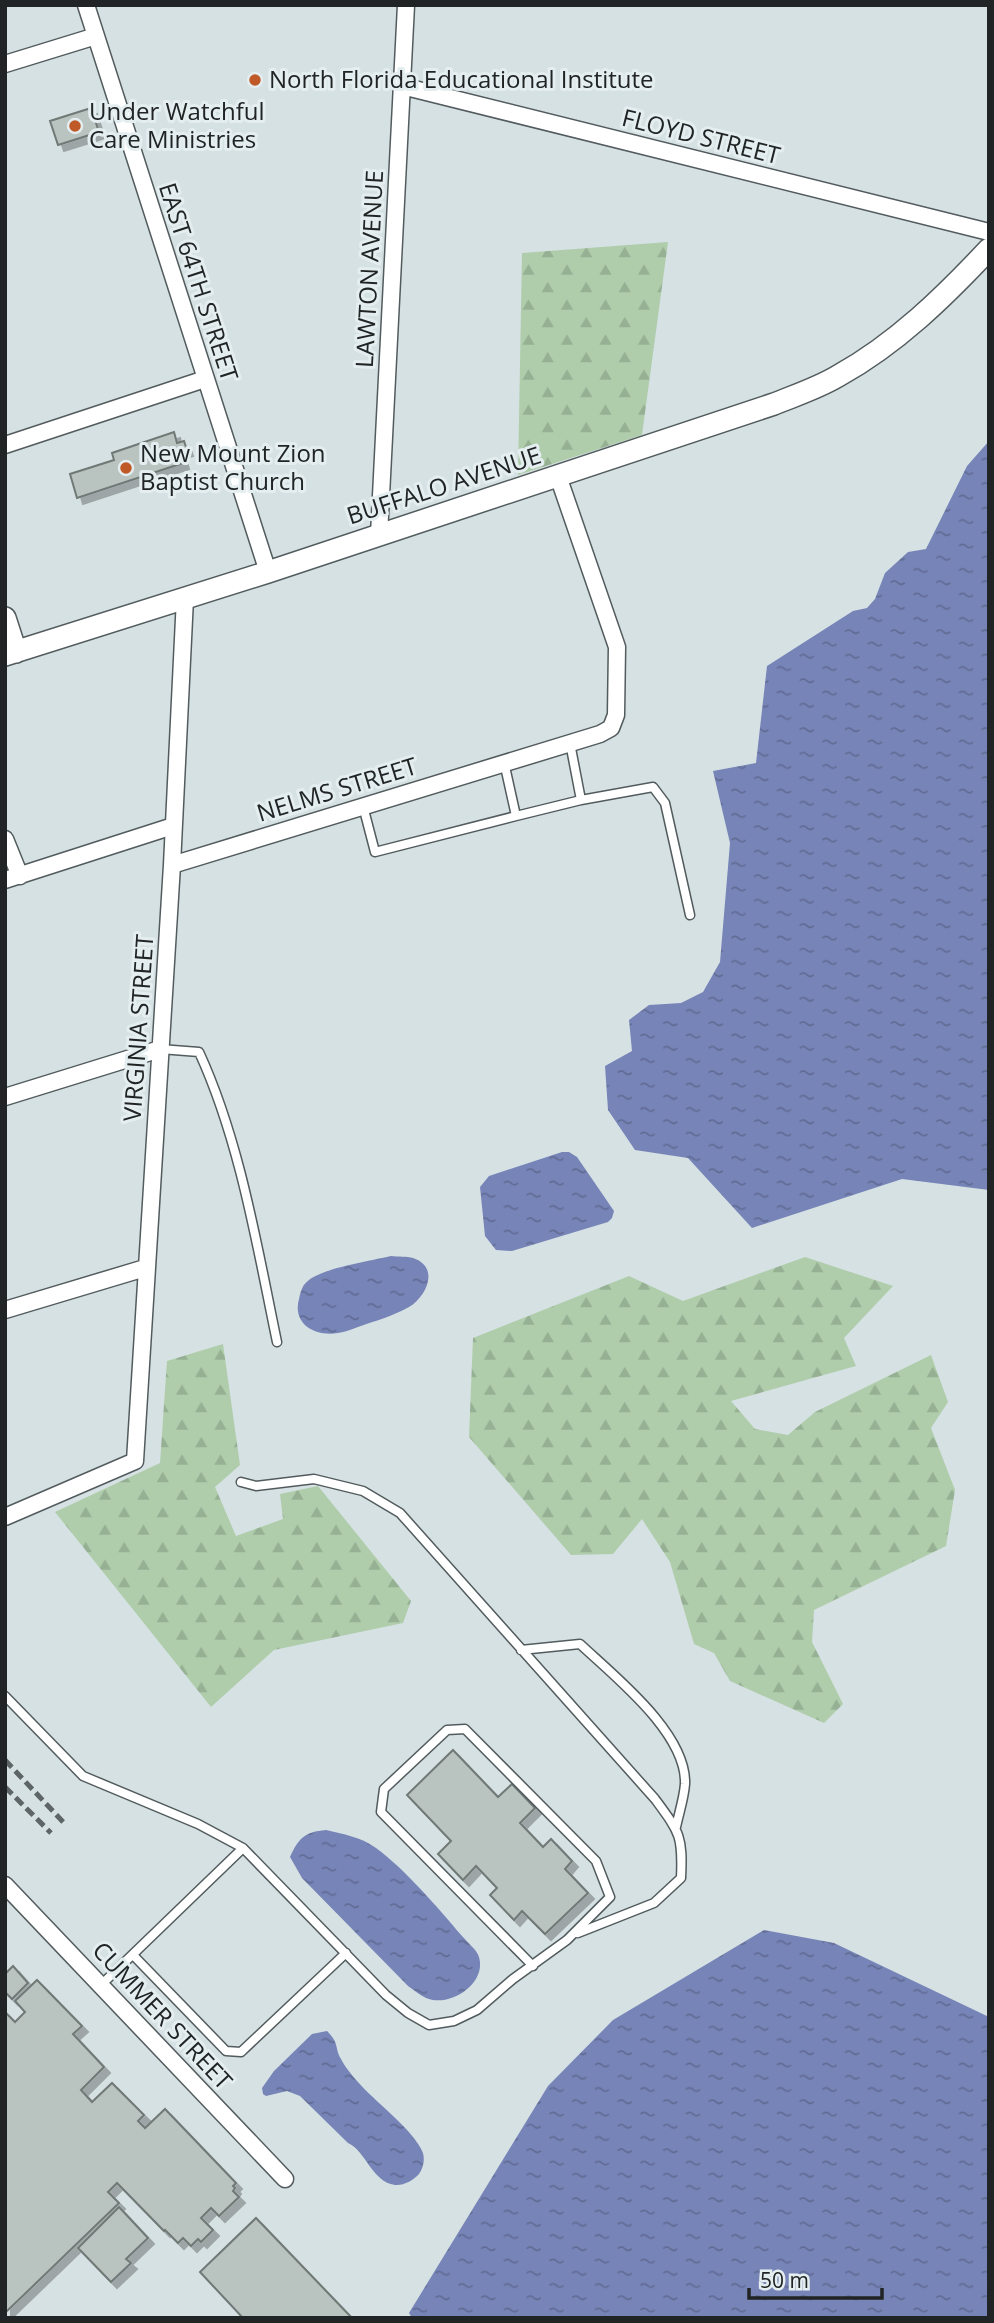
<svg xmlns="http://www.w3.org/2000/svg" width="994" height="2323" font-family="'Open Sans',sans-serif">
<defs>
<pattern id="forest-firs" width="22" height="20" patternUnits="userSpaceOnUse" patternTransform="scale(1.75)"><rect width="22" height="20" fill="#afcdab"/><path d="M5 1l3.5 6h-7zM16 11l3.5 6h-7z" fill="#96b093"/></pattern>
<pattern id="water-ripples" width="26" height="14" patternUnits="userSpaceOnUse" patternTransform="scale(1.75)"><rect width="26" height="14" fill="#7784b7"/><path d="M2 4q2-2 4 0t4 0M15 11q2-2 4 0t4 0" fill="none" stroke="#616c95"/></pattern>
<filter id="shadow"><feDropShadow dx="6" dy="6" stdDeviation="0" flood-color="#0004"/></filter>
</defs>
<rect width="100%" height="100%" fill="#d6e1e3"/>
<path fill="url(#forest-firs)" d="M668,242L642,435L518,475L522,253Z
M805,1257L893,1286L844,1338L856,1366L731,1401L755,1429L788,1435L815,1412L931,1355L948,1402L931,1428L955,1490L946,1546L814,1610L812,1642L843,1704L824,1723L730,1681L714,1653L694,1644L670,1562L642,1519L613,1554L571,1555L469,1437L473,1338L629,1276L683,1301Z
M223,1344L240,1465L215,1487L236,1536L283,1519L280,1494L318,1486L411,1601L403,1623L274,1650L211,1707L55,1512L160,1463L167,1361Z"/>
<path fill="url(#water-ripples)" d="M989,441V1190L902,1179L752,1228L688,1158L635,1150L608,1110L605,1066L632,1051L629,1020L649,1005L681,1003L703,992L720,962L730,843L713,771L756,763L767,666L853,611L867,608L875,599L885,573L908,552L926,549L967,466Z
M562,1152H569L577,1157L614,1211L612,1218L608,1222L512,1251L496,1250L485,1236L480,1187L489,1176Z
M391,1256C398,1257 407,1256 413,1258C440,1267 427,1296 409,1307C393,1316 375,1321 358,1327C352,1329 345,1332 338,1333C315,1337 292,1324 299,1299C301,1291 302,1285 309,1280C324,1268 370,1261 391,1256Z
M326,1830C343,1834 361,1837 376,1848C406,1870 438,1908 462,1936C467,1942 477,1950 479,1957C487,1984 449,2008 426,1998C420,1995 414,1990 408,1986L302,1878L290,1857C299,1838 304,1832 326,1830Z
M764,1930L834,1943L989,2017V2318H412L409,2313L548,2086L613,2020Z
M327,2031C340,2044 334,2047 341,2059C345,2067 352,2075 357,2081C374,2101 415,2131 423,2153C425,2161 423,2168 419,2174C414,2180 403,2186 395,2185C372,2182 366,2151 348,2143L300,2096L287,2091L266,2096L263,2094L262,2088L274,2071L312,2034Z"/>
<path fill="#b9c3c0" stroke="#707976" stroke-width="2" filter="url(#shadow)" d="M91,108L99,132L58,145L50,121Z
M174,432L177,443L184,441L187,450L180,452L183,463L77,498L70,474L114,460L112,453Z
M453,1750L498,1797L512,1784L535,1808L520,1823L543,1847L551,1839L572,1861L565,1869L588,1893L545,1934L522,1911L514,1920L490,1895L497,1888L476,1866L463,1880L438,1854L451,1841L407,1795Z
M13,1966L28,1983L12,1999L5,1992V1974Z
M37,1980L82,2026L73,2034L104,2067L81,2090L92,2102L112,2083L144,2115L138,2121L145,2128L165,2109L236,2183L233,2186L235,2188L233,2191L239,2197L219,2216L211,2208L201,2218L213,2230L201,2242L198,2239L191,2246L183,2238L178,2243L165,2230L164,2231L117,2183L108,2192L119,2203L5,2313V2012L15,2022L25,2012L15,2001Z
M119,2207L148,2238L126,2259L131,2263L111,2282L78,2248Z
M256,2218L352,2318H243L200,2272Z"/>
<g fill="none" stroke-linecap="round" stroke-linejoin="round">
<defs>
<path id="lane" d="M570,743L581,800L653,787L665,803L690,915
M504,762L516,816L581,800
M363,806L375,852L516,816
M160,1049L199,1052C240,1141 257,1246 277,1342
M241,1482L256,1486L314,1479L363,1491L400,1513L655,1799C680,1833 683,1836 681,1878L654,1903L578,1933
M521,1650L580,1644C614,1676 687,1733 685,1784C684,1798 679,1813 676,1827
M5,1696L83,1776L198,1824L243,1848L386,1995L408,2013L429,2025L454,2021L477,2010L513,1979L567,1940L610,1897L596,1861L465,1729L447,1730L384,1789L381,1812L533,1966
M133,1955L226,2051L241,2052L346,1953
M101,1985L243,1848"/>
<path id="street" d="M86,5L268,572
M5,64L96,36
M402,86L989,232
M5,445L205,379
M379,535L406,5
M5,839L20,876
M172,865L600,734L611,728L616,715L617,647L558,476
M5,880L173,826
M5,1097L160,1049
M5,1310L145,1268
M5,1517L135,1461L172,865L185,598
M5,1885L285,2179"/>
<path id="secondary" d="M5,618L16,652
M5,655L268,572L774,404C796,395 818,388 838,376C896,344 944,297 989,249"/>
</defs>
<use href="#lane" stroke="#525b5d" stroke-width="11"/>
<use href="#street" stroke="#525b5d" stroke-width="19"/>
<use href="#secondary" stroke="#525b5d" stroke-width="24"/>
<use href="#lane" stroke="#fff" stroke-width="8"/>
<use href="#street" stroke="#fff" stroke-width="16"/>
<use href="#secondary" stroke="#fff" stroke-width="21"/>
<path stroke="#5e6566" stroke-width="5" stroke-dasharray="10 5" stroke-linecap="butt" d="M5,1760L65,1824
M5,1787L51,1833"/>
</g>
<g fill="#bf5a28" stroke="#e4eef0" stroke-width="2.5">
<circle cx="255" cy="80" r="7"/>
<circle cx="75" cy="126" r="7"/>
<circle cx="126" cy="468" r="7"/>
</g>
<g text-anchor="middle" stroke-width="6" stroke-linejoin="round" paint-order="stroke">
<g font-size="24" fill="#202425" stroke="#e4eef0" text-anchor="start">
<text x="269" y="88">North Florida Educational Institute</text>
<text x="89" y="120">Under Watchful<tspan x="89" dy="28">Care Ministries</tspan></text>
<text x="140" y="462">New Mount Zion<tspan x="140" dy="28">Baptist Church</tspan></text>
</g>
<g font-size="24" fill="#202425" stroke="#e4eef0">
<text transform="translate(701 137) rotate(14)" y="8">FLOYD STREET</text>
<text transform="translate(370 269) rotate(-87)" y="8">LAWTON AVENUE</text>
<text transform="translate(198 282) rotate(72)" y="8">EAST 64TH STREET</text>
<text transform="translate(444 486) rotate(-18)" y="8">BUFFALO AVENUE</text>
<text transform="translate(337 790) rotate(-17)" y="8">NELMS STREET</text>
<text transform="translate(139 1028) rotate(-86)" y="8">VIRGINIA STREET</text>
<text transform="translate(162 2016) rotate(47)" y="8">CUMMER STREET</text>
</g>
</g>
<rect width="994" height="2323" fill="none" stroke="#202425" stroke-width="14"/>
<path d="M749 2288v10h133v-10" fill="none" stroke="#202425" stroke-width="3.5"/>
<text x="760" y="2288" font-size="21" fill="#202425" stroke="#e4eef0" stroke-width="5" paint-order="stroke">50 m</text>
</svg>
